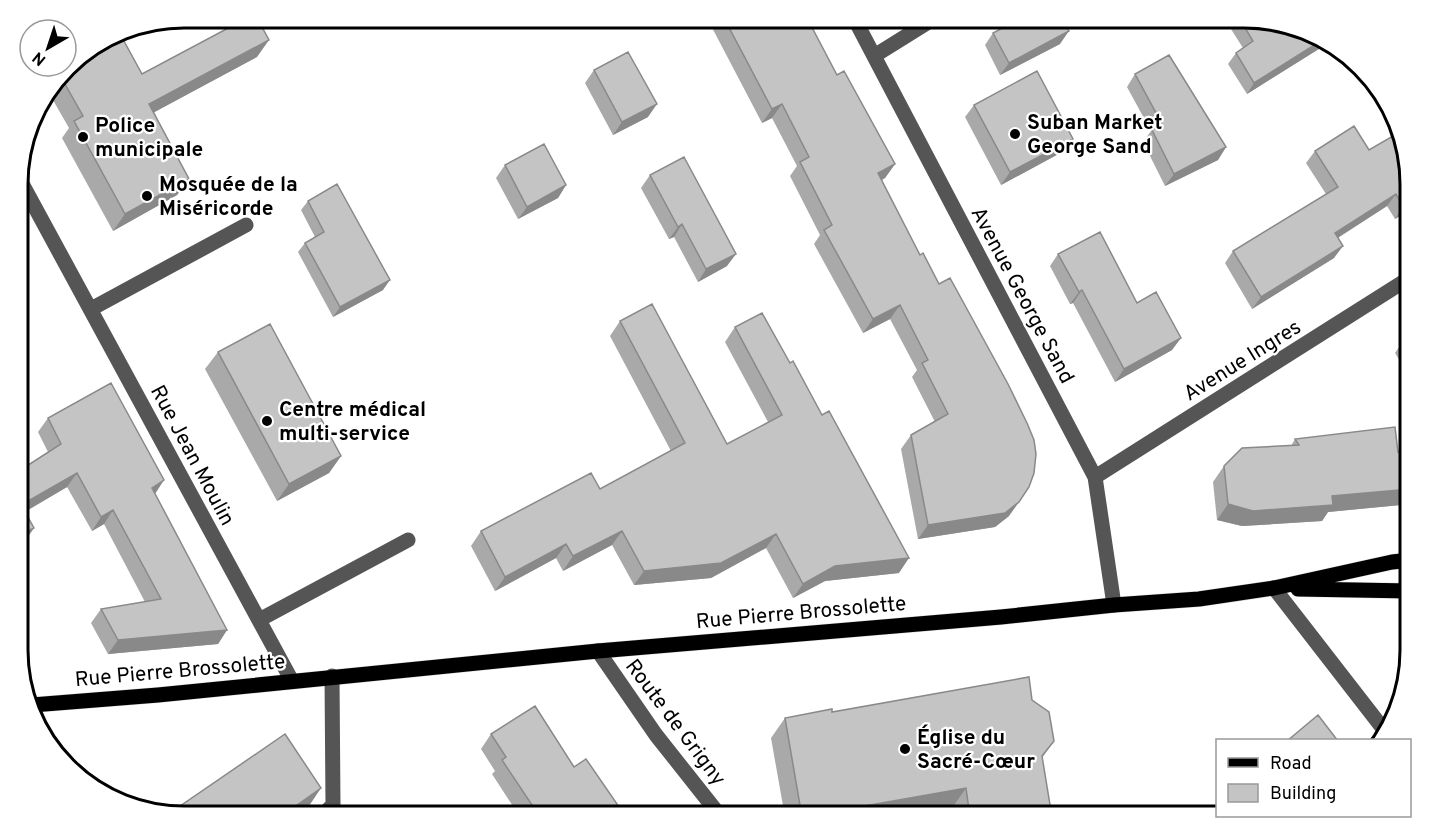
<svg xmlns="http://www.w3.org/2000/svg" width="1429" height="835" font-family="Overpass,sans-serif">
<rect width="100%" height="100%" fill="#fff"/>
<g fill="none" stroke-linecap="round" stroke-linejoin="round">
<defs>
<path id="major" d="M1298,589L1411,591
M32,705L158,695L598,651L1001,617L1114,605L1199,599L1274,588L1392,562L1411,560"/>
</defs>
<use href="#major" stroke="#dbdbdb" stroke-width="16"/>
<path stroke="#555" stroke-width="15" d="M854,18L1095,477L1114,605
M874,56L935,18
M19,178L292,681
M91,309L246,225
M1095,477L1411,277
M1274,588L1388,735
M259,620L408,540
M598,651L656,735L721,817
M320,817L333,805L332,676"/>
<use href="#major" stroke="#000" stroke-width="15"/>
</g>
<path fill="#a9a9a9" d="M443,18H459L446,25Z
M707,18H807L837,75L895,164L885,178L882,180L1009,516L995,527L918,539L901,449L911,435L935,422L912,377L917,370L890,319L863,333L814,244L820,235L790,176L797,166L772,118L762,123Z
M1142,18H1157L1146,25Z
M1224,18H1245L1328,40L1330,42L1247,94L1228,64L1236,53L1243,48Z
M993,33L1060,44L1000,75L985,45Z
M257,57L154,112L189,179L177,195L113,231L62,138L69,128L49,93L74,59L142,74Z
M594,70L648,117L613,135L585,83Z
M1135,74L1226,147L1218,160L1165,186L1143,142L1151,131L1127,87Z
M974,105L1073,139L1064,151L1001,185L965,117Z
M1369,150L1411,209L1395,219L1387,206L1338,238L1334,258L1252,309L1225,263L1233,251L1326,194L1306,163L1315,151Z
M505,165L566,185L558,198L518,219L496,178Z
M650,175L727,266L698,282L674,237L669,239L641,188Z
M308,201L383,290L333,317L298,252L305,243L315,237L301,210Z
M1058,254L1137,303L1172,350L1115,382L1073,303L1070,304L1050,266Z
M620,321L727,444L768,422L725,342L735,327L899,573L825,581L793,598L766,548L711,578L634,585L612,545L563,571L556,558L495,591L471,546L481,531L600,489L671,451L610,336Z
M1411,336V379L1395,353L1403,341Z
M218,352L341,456L329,473L277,501L205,369Z
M48,418L155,494L227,630L218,644L108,654L91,623L101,609L145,602L104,524L92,531L67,487L25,512L34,528L24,542L19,544V471L48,452L38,432Z
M1295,439L1398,452L1411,451V504L1328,512L1322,521L1242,526L1217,520L1213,482L1224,466L1291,446Z
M1032,700L1054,741L1042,758L1052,817H953L952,808L902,817H785L771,738L785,718L832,712Z
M491,734L574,767L626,817H520L492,774L495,771L481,749Z"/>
<path fill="#898989" d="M451,18H459L446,25Z
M1151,18H1157L1146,25Z
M1069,31L1060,44L1000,75L1009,63Z
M1324,39L1330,42L1247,94L1254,83Z
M269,40L257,57L138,121L149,104Z
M657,104L648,117L613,135L622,122Z
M782,104L772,118L762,123L772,109Z
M1073,139L1064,151L1001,185L1010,172Z
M1226,147L1218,160L1165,186L1174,174Z
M895,164L885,178L869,187L878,173Z
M189,179L177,195L113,231L125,214Z
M566,185L558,198L518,219L527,207Z
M1396,194L1387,206L1326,245L1335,233Z
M1411,202V209L1395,219L1403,206Z
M682,224L674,237L669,239L678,227Z
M1343,246L1334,258L1252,309L1261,297Z
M736,254L727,266L698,282L706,269Z
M390,280L383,290L333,317L340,307Z
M1082,290L1073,303L1070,304L1079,292Z
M900,305L890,319L863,333L873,319Z
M1181,338L1172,350L1115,382L1124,369Z
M341,456L329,473L277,501L289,484Z
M77,473L67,487L19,515L21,505Z
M164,480L155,494L152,488Z
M1411,489V504L1328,512L1322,521L1242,526L1217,520L1228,504L1332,496Z
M1019,502L1009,516L995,527L918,539L928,525Z
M113,510L104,524L92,531L101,517Z
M34,528L24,542L19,544V535Z
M622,531L612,545L563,571L573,556Z
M776,534L766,548L711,578L634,585L644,571Z
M566,544L556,558L495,591L505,577Z
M909,558L899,573L825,581L793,598L803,584L835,566Z
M227,630L218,644L108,654L118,640Z
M321,788L307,809L295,817H280Z
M966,788L952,808L902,817H804Z"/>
<path fill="#c4c4c4" stroke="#898989" stroke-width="1.5" d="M247,18H257L269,40L149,104L189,179L125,214L74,121L83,116L61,77L74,59L119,32L142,74Z
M724,18H807L837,75L844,71L895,164L878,173L920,255L923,253L939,284L950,278L1008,384L1027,423L1034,440L1036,454L1034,473L1029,487L1019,502L1005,513L928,525L911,435L948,414L922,363L928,360L900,305L873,319L824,230L832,225L800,162L809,157L782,104L772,109Z
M1021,18H1061L1069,31L1009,63L993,33Z
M1239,18H1245L1324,39L1254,83L1236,53L1253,41Z
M628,52L657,104L622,122L594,70Z
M1169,55L1226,147L1174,174L1152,130L1162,124L1135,74Z
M1037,71L1073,139L1010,172L974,105Z
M1354,126L1369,150L1398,133L1411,173V202L1403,206L1396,194L1335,233L1343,246L1261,297L1233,251L1338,187L1315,151Z
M544,144L566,185L527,207L505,165Z
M684,157L736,254L706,269L682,224L678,227L650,175Z
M337,184L390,280L340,307L305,243L324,232L308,201Z
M1100,232L1137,303L1156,292L1181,338L1124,369L1082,290L1079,292L1058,254Z
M652,304L727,444L782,415L735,327L762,313L790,363L793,361L822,415L829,411L909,558L835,566L803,584L776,534L721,563L644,571L622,531L573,556L566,544L505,577L481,531L591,473L600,489L685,443L620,321Z
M270,324L341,456L289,484L218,352Z
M1411,336V352L1403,341Z
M111,383L164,480L152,488L227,630L118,640L101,609L161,599L113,510L101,517L77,473L21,505L34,528L19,535V471L61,444L48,418Z
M1395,427L1398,452L1411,451V489L1332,496L1333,505L1253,511L1228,504L1224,466L1242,448L1299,445L1295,439Z
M1029,677L1032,700L1049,712L1054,741L1042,756L1052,817H970L966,788L802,817L785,718L832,709V712Z
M535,706L574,767L586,759L626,817H540L502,760L506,757L491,734Z
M1318,715L1338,741H1287Z
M285,734L321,788L280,817H184L170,813Z"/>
<g fill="#000" stroke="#fff" stroke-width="2">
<circle cx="1015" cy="134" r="6"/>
<circle cx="83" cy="137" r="6"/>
<circle cx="147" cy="196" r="6"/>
<circle cx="267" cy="421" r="6"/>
<circle cx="905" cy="749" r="6"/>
</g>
<g text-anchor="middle" stroke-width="4.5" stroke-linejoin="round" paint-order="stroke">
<g font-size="21" font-weight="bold" fill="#000" stroke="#fff" text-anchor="start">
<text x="1027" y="129">Suban Market<tspan x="1027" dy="24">George Sand</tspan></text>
<text x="95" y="132">Police<tspan x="95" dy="24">municipale</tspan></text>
<text x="159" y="191">Mosquée de la<tspan x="159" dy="24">Miséricorde</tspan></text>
<text x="279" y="416">Centre médical<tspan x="279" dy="24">multi-service</tspan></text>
<text x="917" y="744">Église du<tspan x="917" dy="24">Sacré-Cœur</tspan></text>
</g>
<g font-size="21" fill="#000" stroke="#fff">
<text transform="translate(1023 295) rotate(62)" y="7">Avenue George Sand</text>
<text transform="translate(1242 360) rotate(-32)" y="7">Avenue Ingres</text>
<text transform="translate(193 455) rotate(62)" y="7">Rue Jean Moulin</text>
<text transform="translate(801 612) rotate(-5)" y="7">Rue Pierre Brossolette</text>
<text transform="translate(180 670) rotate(-5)" y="7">Rue Pierre Brossolette</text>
<text transform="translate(676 722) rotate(53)" y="7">Route de Grigny</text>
</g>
</g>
<path d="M0 0H1429V835H0ZM184 28H1244A156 156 0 0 1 1400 184V650A156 156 0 0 1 1244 806H184A156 156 0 0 1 28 650V184A156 156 0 0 1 184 28Z" fill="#fff" fill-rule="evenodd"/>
<path fill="none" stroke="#000" stroke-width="3" d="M184 28H1244A156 156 0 0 1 1400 184V650A156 156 0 0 1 1244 806H184A156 156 0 0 1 28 650V184A156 156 0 0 1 184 28Z"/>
<rect x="1216" y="739" width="195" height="78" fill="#ffffff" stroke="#999999" stroke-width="1.5"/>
<rect x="1228" y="758" width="30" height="9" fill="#000000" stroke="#999999" stroke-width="1.5"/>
<text x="1270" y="769" font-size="18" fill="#000000">Road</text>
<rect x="1228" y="784" width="30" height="18" fill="#c4c4c4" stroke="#999999" stroke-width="1.5"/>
<text x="1270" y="799" font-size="18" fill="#000000">Building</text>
<g transform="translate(48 48) rotate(219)"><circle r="28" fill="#ffffff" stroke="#999999" stroke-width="1.5"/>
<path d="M0-4.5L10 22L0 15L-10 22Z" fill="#000000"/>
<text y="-9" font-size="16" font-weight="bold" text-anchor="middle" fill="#000000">N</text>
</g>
</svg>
